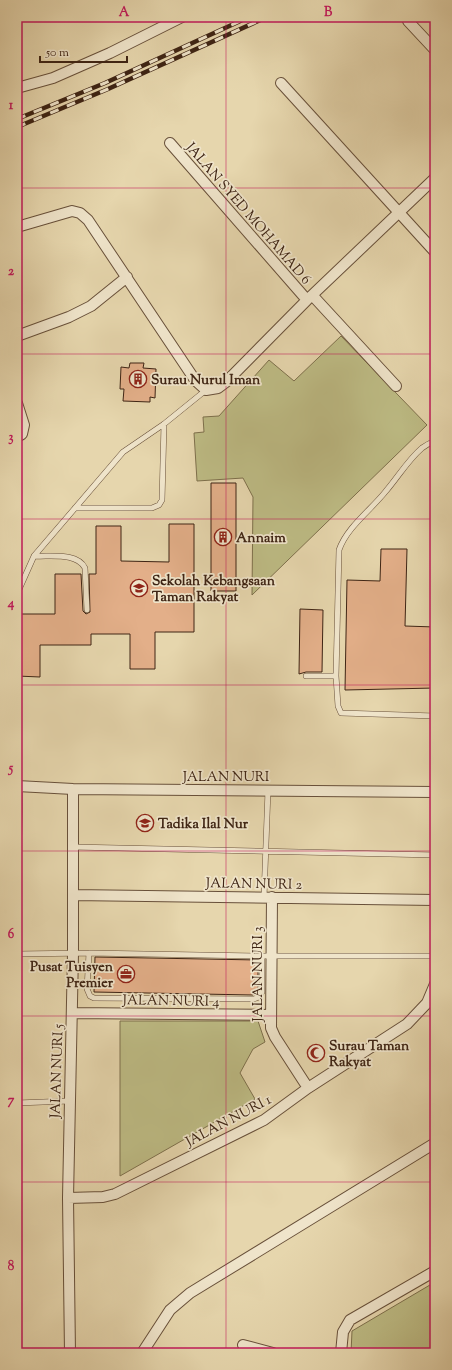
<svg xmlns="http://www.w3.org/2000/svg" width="452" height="1370" font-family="'Sorts Mill Goudy',serif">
<rect width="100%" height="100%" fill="#e6d6ad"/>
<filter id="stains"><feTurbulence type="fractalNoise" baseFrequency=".005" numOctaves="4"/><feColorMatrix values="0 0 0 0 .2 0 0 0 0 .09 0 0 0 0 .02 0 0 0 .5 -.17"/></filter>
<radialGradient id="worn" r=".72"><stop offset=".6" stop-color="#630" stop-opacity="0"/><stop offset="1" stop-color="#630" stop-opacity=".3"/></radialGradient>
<path fill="#bdbb84" stroke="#7e704c" d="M341,336L427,425L252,595L253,497L243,478L197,481L194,433L204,432L203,417L219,416L269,360L294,381Z
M120,1021H258L265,1042L253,1049L240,1073L255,1099L120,1176Z
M435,1282V1353H351L352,1331Z"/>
<path fill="#e3af89" stroke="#3e2414" d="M130,363H144L143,368L156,369L155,398L150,397V402L123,401L124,389H120L121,367L129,368Z
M211,483H236V591H211Z
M169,524H194V632H155V669H130V634H91V645H40V677L17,676V614H55V574H81L83,611L86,614L90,612L89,574H96V526H121V561L169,562Z
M381,549H407L405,626L435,627V688L345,690L347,580L380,581Z
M300,609L323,610L322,672H306L299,674Z
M95,957L258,960V991L253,995L94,992Z"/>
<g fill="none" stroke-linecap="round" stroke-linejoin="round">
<defs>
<path id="service" d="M435,441C429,443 426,445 422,448C408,460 398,477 386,491C371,510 347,527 339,550L336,676L338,706L341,713L435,716
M75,508H152L159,505L162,500L164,424
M34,556C50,557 77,552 85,568L87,610
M17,594L34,556L123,452L164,424L206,390
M306,676H336
M73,847L435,855
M264,897L268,790
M17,941L20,786
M89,953L262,956H435
M17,954L89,953L87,989L90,996L94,998L254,999L259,997L262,992V956
M17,1103L69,1101"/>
<path id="minor" d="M408,21L435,50
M281,83L435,252
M17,88L53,78L110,53L182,17
M170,143L307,300
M17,227L72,211L80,213L88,220L195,380L206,390L218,388L226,382L307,300L435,178
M313,296L396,386
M17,336L69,317L91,306L127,277
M17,403L24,425L22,434L17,437
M17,786L73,789L435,792
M73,895L435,900
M272,897L271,1028L275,1037L308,1088
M72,1013L270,1015
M68,1198L103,1197L115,1194L264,1120L308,1088L407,1024L427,1003L435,984
M243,1345L273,1353
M70,1353L68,1198L73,953V789
M142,1353L170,1310L190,1293L435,1143
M341,1353L343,1332L350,1320L435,1271"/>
</defs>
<use href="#service" stroke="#68503a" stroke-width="6"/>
<use href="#minor" stroke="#68503a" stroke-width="12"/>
<use href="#service" stroke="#efe4ca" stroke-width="5"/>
<use href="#minor" stroke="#efe4ca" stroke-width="10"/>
<defs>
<path id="rail" d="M17,119L105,83L249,17
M17,127L108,89L267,17"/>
</defs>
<use href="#rail" stroke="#3e2414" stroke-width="4.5"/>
<use href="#rail" stroke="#efe4ca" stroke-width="3" stroke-dasharray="9" stroke-linecap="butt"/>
</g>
<path fill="none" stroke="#c2185b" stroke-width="1" stroke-opacity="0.55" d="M226,17V1353M17,188H435M17,354H435M17,519H435M17,685H435M17,851H435M17,1016H435M17,1182H435"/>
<defs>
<symbol id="building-ring" viewBox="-11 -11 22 22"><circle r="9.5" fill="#efe4ca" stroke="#8f2418" stroke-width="1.5"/><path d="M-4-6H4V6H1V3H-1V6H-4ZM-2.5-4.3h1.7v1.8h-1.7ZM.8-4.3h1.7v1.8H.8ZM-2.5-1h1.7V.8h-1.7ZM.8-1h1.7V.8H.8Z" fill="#8f2418"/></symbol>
<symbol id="school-ring" viewBox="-11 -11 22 22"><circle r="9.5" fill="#efe4ca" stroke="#8f2418" stroke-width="1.5"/><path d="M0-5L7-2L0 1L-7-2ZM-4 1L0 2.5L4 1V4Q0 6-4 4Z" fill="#8f2418"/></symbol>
<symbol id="office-ring" viewBox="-11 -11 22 22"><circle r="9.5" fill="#efe4ca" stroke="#8f2418" stroke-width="1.5"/><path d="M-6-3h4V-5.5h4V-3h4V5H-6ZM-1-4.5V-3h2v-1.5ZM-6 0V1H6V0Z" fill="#8f2418"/></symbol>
<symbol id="mosque-ring" viewBox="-11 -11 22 22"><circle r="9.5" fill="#efe4ca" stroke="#8f2418" stroke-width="1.5"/><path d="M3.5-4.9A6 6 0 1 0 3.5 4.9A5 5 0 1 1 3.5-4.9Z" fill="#8f2418"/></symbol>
</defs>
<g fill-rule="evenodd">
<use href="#building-ring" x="128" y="369" width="20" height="20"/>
<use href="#building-ring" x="213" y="527" width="20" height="20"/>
<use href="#school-ring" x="129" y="578" width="20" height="20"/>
<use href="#school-ring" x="135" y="813" width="20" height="20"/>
<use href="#office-ring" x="116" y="964" width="20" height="20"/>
<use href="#mosque-ring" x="306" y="1043" width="20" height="20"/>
</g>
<g text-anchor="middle" stroke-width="3.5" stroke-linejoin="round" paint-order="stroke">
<g font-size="14" fill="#3e2414" stroke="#efe4ca">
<text transform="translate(249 213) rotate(49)" y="5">JALAN SYED MOHAMAD 6</text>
<text x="226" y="781">JALAN NURI</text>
<text transform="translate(254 883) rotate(1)" y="5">JALAN NURI 2</text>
<text transform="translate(257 974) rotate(-90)" y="5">JALAN NURI 3</text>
<text transform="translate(171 1000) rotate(1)" y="5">JALAN NURI 4</text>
<text transform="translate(56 1071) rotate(-88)" y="5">JALAN NURI 5</text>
<text transform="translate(228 1120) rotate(-28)" y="5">JALAN NURI 1</text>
</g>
<g font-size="14" font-weight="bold" fill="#3e2414" stroke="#efe4ca" text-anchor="start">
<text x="151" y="384">Surau Nurul Iman</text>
<text x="236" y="542">Annaim</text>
<text x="152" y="585">Sekolah Kebangsaan<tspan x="152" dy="16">Taman Rakyat</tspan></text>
<text x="158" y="828">Tadika Ilal Nur</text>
<text x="113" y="971" text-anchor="end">Pusat Tuisyen<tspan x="113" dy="16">Premier</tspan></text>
<text x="329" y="1050">Surau Taman<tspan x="329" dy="16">Rakyat</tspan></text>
</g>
</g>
<rect width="452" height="1370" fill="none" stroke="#e6d6ad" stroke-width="44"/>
<path d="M40 56v6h87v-6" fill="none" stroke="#3e2414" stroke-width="2"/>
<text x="46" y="56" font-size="12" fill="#3e2414" stroke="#efe4ca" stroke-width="3" paint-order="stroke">50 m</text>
<rect x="22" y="22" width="408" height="1326" fill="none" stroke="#c2185b" stroke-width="1.5"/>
<g font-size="13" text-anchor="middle" font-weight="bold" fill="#c2185b">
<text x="124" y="16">A</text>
<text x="328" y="16">B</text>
<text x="11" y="109">1</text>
<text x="11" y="275">2</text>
<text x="11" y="441">3</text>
<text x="11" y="607">4</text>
<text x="11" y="772">5</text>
<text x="11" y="938">6</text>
<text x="11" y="1104">7</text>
<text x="11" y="1270">8</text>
</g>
<rect width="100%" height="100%" filter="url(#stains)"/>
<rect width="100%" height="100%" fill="url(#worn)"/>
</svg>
